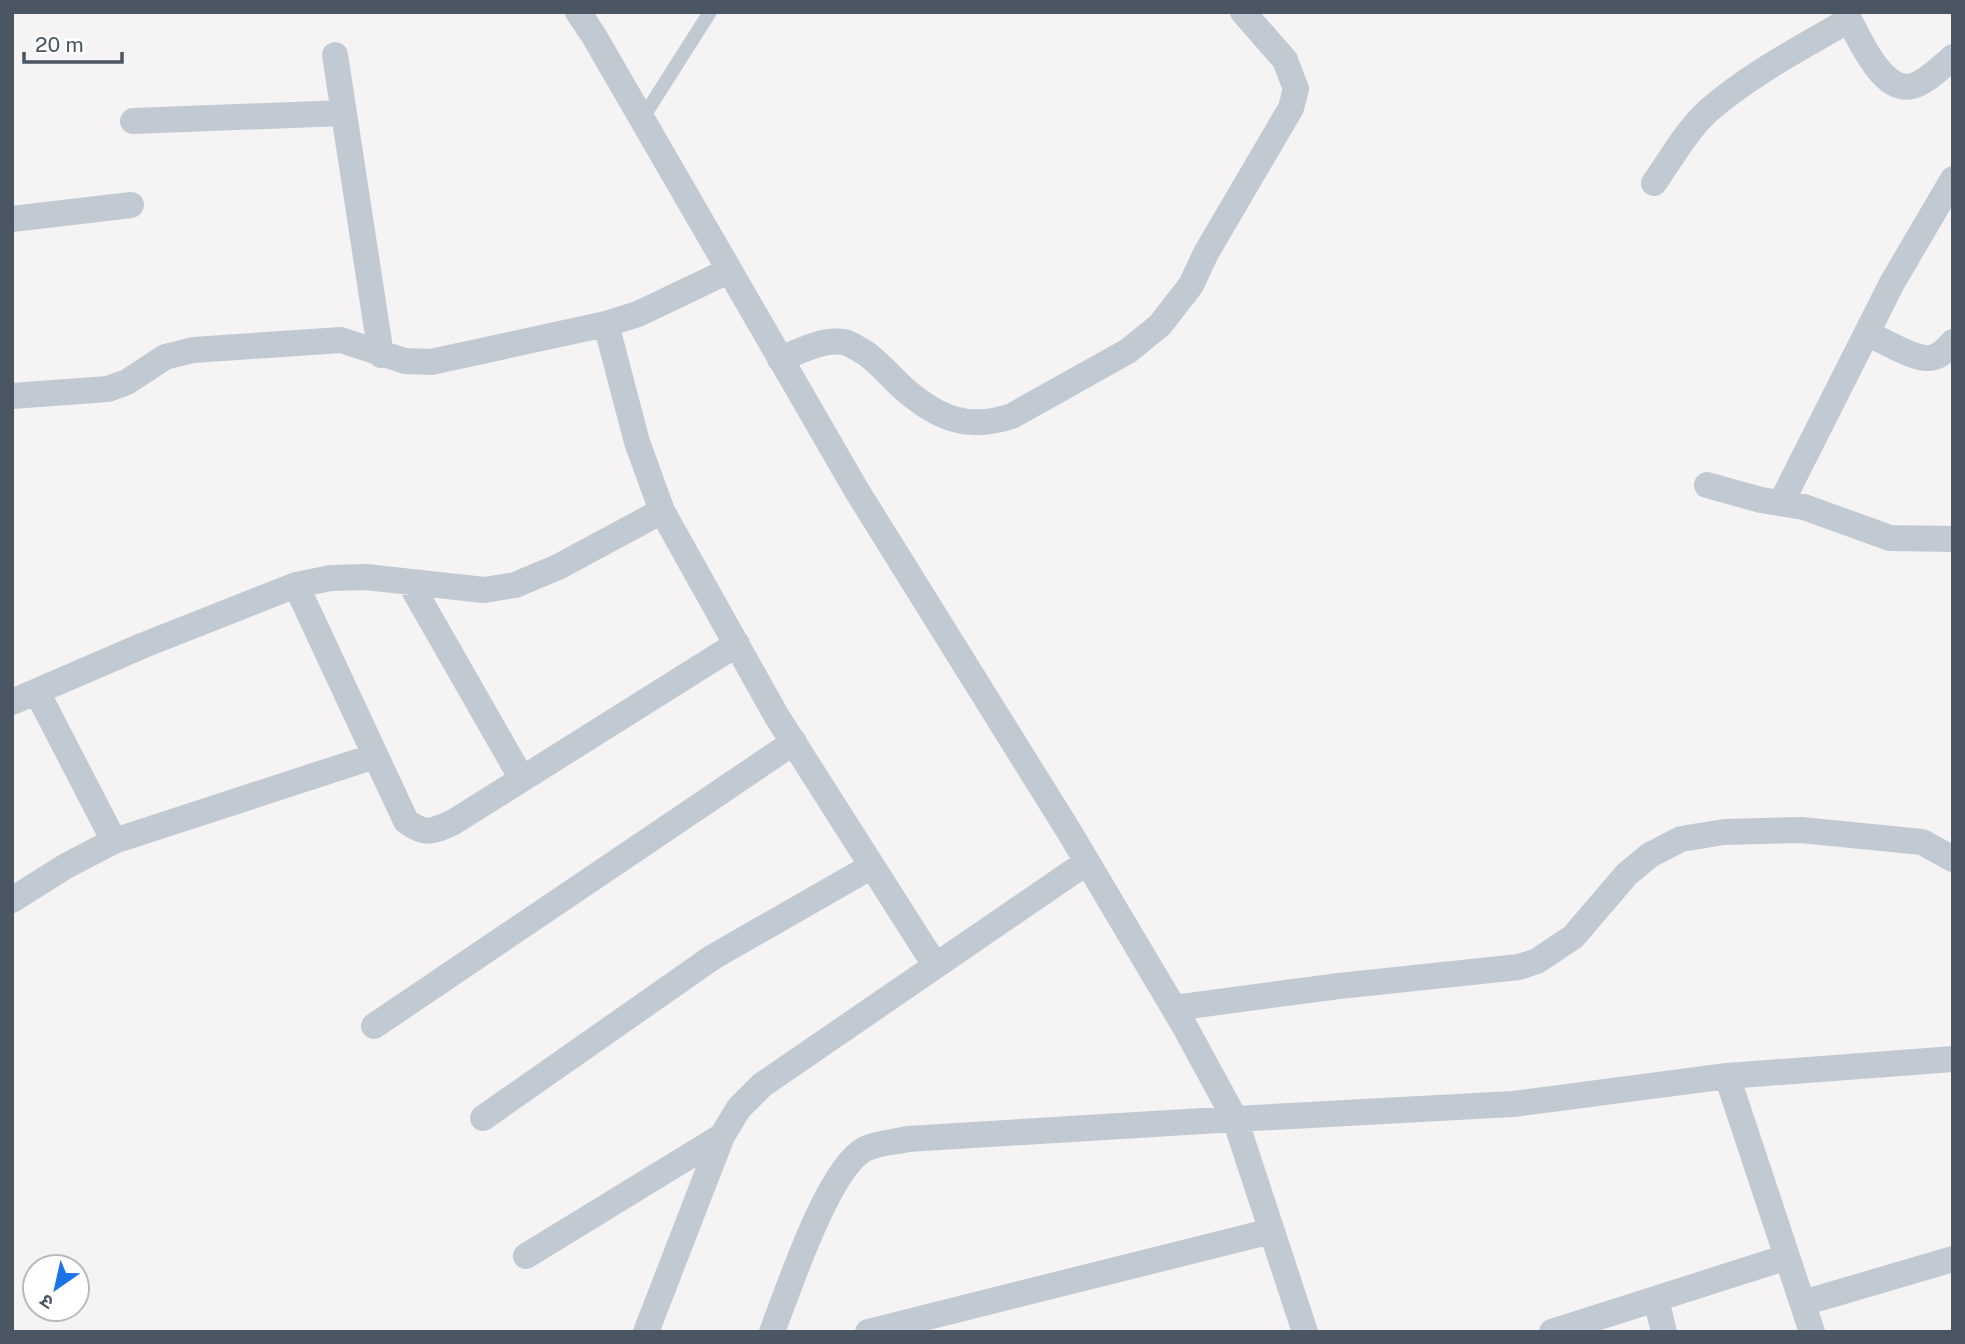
<svg xmlns="http://www.w3.org/2000/svg" width="1965" height="1344" font-family="'Public Sans','Noto Sans Devanagari',sans-serif">
<rect width="100%" height="100%" fill="#f5f3f3"/>
<g fill="none" stroke-linecap="round" stroke-linejoin="round">
<path stroke="#c1cad2" stroke-width="14" d="M642,119L710,12"/>
<path stroke="#c1cad2" stroke-width="26" d="M578,12L594,36L857,491L1070,833L1185,1027L1235,1119L1513,1104L1727,1076L1953,1059
M1845,12C1857,33 1881,94 1912,86C1927,82 1941,67 1953,57
M335,55L381,355
M133,121L344,113
M1654,183C1671,159 1687,130 1709,110C1751,74 1802,47 1849,20
M12,219L131,205
M606,324L637,442L662,511L776,715L935,965
M1867,333C1882,340 1915,360 1930,358C1940,357 1947,349 1953,342
M780,359C799,352 821,339 843,342C851,343 860,350 867,354C880,364 890,376 903,388C937,418 967,431 1012,416L1128,351L1160,325L1191,285L1206,253L1291,108L1296,89L1285,60L1243,12
M12,396L108,389L127,382L165,357L193,350L341,340L405,361L431,362L606,324L638,314L728,271
M1707,485L1761,500L1804,507L1890,538L1953,539
M1781,503L1892,283L1953,179
M410,583L522,779
M296,585L406,821C425,835 431,832 452,823L737,644
M37,692L114,841
M12,702L144,645L296,585L331,578L366,577L484,590L515,585L558,567L662,511
M12,900L66,866L114,841L375,756
M1174,1008L1339,986L1519,967L1537,961L1573,937L1627,874L1650,855L1681,839L1724,832L1801,830L1922,842L1953,859
M374,1026L794,742
M1727,1076L1812,1332
M483,1118L713,957L872,866
M526,1256L722,1136
M1656,1299L1664,1332
M1803,1303L1953,1259
M646,1332L722,1136L739,1108L762,1085L1087,862
M772,1332C788,1291 828,1168 865,1149C877,1143 895,1142 908,1139L1235,1119L1305,1332
M868,1332L1271,1231
M1552,1332L1787,1257"/>
</g>
<rect width="1965" height="1344" fill="none" stroke="#4a5661" stroke-width="28"/>
<g transform="translate(56 1288) rotate(214)"><circle r="33" fill="#ffffff" stroke="#b7bbc0" stroke-width="2"/>
<path d="M0-5L12 26L0 18L-12 26Z" fill="#1a73e8"/>
<text y="-10" font-size="19" font-weight="bold" text-anchor="middle" fill="#4a5661">उ</text>
</g>
<path d="M24 52v10h98v-10" fill="none" stroke="#4a5661" stroke-width="3.5"/>
<text x="35" y="52" font-size="21" fill="#4a5661" stroke="#ffffff" stroke-width="5" paint-order="stroke">20 m</text>
</svg>
